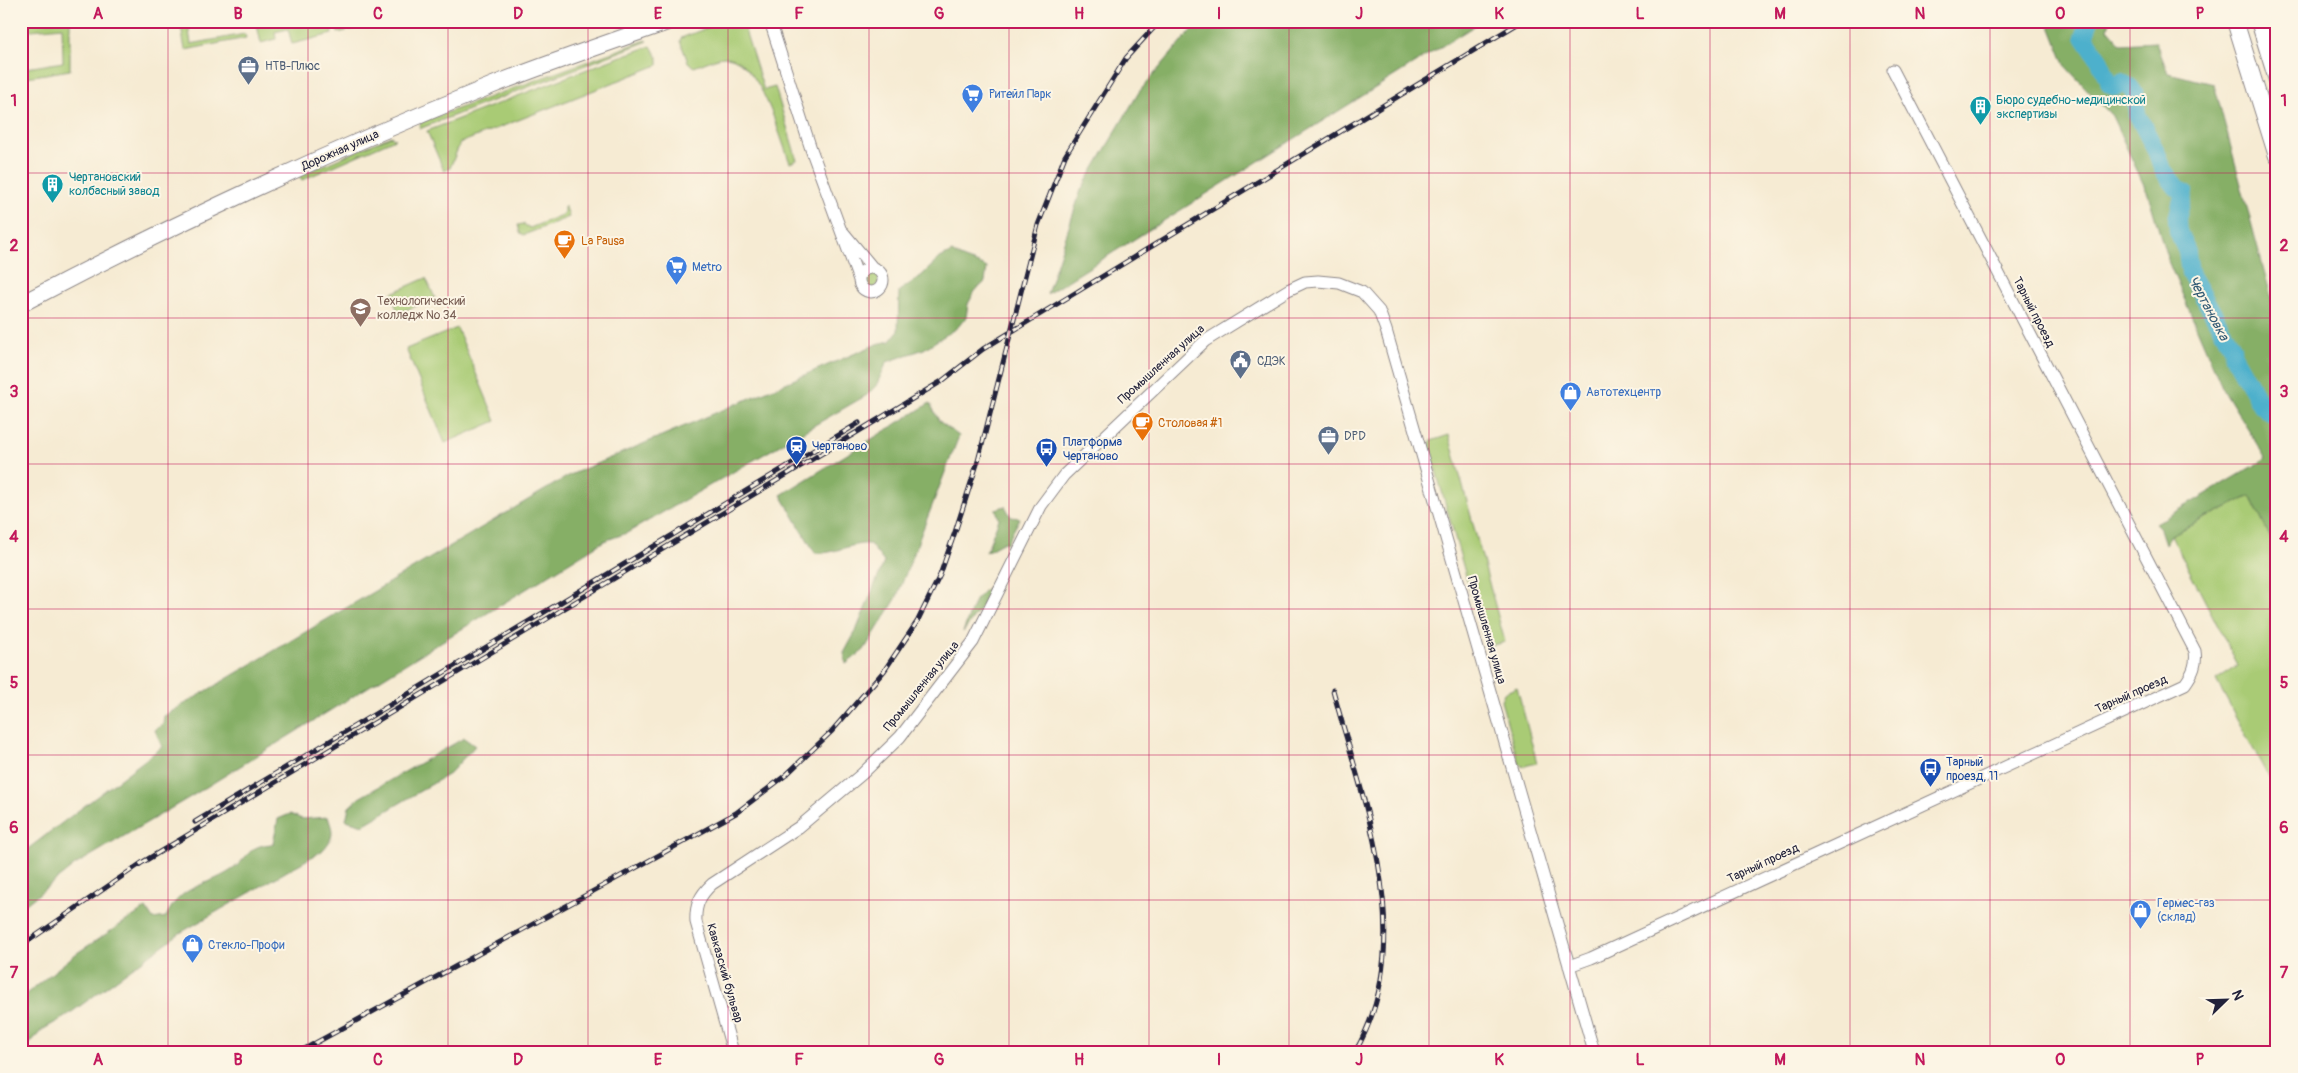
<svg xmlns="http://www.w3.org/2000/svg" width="2298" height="1073" font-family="Pangolin,sans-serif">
<rect width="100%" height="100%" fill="#fcf5e5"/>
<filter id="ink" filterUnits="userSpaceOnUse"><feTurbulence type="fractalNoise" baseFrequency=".02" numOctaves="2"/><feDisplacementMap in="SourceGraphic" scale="10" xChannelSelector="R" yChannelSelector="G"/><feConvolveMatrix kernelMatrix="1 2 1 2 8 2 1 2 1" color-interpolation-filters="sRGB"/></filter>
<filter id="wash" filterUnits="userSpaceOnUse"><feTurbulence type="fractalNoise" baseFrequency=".0096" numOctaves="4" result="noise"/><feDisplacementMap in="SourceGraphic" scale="20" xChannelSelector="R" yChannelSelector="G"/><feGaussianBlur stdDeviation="1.12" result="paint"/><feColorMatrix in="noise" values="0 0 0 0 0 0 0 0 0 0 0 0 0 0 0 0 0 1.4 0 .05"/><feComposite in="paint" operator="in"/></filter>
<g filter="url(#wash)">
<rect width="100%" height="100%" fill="#f6ebd3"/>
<path fill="#a9cb74" stroke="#667658" d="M70,21V70L21,78V69L63,62L62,27L21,31V22Z
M180,21H202L188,24L191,44L245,34L246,38L185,50Z
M256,21H330L332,34L292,44L288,29L275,32L276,39L261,43Z
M343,21H384L338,33L336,23Z
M725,21H742L764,90L775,87L797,160L790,163C779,135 760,61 727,57C718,56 703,64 694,67L688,62L680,41L681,38Z
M646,40L648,41L419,129L421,122Z
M651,46L658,58V65L460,143L450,168L444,171L427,131L616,58Z
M391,136L395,139L302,180L299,176Z
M564,207H566L569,217L524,235L520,233L518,225L523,224L530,228L564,214Z
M863 280a8 8 0 1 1 16 0a8 8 0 1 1-16 0Z
M426,278L435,298L399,313L390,294Z
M457,328L496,421L445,443L406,349Z
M1449,435L1505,642L1489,646L1485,643L1429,446L1431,441Z
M2250,496L2277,551V793L2216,680L2238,665L2171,535Z
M1517,687L1537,763L1524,766L1519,764L1501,701L1504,693Z"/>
<path fill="#86af66" stroke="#546850" d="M1199,21H1482L1047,294L1081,190L1139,92Z
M2051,21H2110L2108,29L2121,44L2156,42L2168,73L2214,84L2277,319V551L2250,496L2171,535L2165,544L2160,529L2155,524L2266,459L2222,387L2168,261L2148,194L2112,116L2066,67L2050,26Z
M952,252C964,261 975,261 987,268L985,282L975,291L968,304L966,317L958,327L924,349L887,362L876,386L867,395L627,533L604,541L192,796L75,865L21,908V854L162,747L155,730L163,724L164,716L570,475L877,344L890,341L898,331L899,291L921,276L940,258Z
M930,403L939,421L959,436L896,599L864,650L846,664L844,653L856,631L884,562L870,544C851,542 834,555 815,553L781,495Z
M1005,506L1011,517L1020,518L1007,543L1004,542L986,552L999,519L996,509Z
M988,587L986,601L963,632L975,600Z
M464,738L475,746L449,774L363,825L346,820L349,807L359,798Z
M290,814L302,819L328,817C334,833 334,838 322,851L180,933L65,1017L42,1030L25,1049L21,1050V998L77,953L146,908L153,919L166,917C181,884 203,888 230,871C249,859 246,845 273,844L278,819Z"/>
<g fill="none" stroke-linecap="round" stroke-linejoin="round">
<path stroke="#4db0cc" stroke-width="18" d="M2090,21L2084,37L2100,61L2110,85L2115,87L2121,82L2130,87L2135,94L2137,114L2157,153L2163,170L2177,188L2184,192L2177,219L2178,231L2187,252L2190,273L2232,347L2233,355L2261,405L2269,412L2273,409L2277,411"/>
</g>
</g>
<g filter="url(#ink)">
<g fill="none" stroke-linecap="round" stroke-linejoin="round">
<defs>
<path id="minor" d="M770,21L811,149L859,280
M843,232L872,267
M859 280a12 12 0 1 1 24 0a12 12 0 1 1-24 0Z
M1569,966L1591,958L2185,684C2193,673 2197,664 2195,651L1893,70
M733,1052L696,922C695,905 700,895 712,884L799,827L862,774L900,737L973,642L1041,506L1064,475L1205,341L1288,290L1305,282L1318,281L1339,283L1362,292L1379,311L1386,330L1594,1052"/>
<path id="secondary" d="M2235,21L2277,156
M2259,21L2277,80
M21,304C175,223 332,150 493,85C551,62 611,42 670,21"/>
</defs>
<use href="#minor" stroke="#8c8687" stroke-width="13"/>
<use href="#secondary" stroke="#8c8687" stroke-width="18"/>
<use href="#minor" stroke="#fff" stroke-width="11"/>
<use href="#secondary" stroke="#fff" stroke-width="16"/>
<defs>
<path id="rail" d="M1333,690C1363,803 1420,941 1355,1052
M195,822L859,423
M21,946L143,862L942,381L983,349L1522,21
M299,1052L736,813L786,775L831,732L884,671L917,622L940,575L956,529L978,461L1038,225L1065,156L1126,58L1160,21"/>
</defs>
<use href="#rail" stroke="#22223b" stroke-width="5"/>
<use href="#rail" stroke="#fcf5e5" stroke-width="3" stroke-dasharray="9" stroke-linecap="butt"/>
</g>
</g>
<path fill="none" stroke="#c2185b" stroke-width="1" stroke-opacity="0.55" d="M168,21V1052M308,21V1052M448,21V1052M588,21V1052M728,21V1052M869,21V1052M1009,21V1052M1149,21V1052M1289,21V1052M1429,21V1052M1570,21V1052M1710,21V1052M1850,21V1052M1990,21V1052M2130,21V1052M21,173H2277M21,318H2277M21,464H2277M21,609H2277M21,755H2277M21,900H2277"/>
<defs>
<symbol id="office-pin" viewBox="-11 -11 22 30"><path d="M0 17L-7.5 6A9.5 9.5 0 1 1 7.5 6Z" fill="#5c6f8a" stroke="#fcf5e5"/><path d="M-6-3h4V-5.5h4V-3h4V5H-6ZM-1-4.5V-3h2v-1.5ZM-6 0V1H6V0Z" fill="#fff"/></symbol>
<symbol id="supermarket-pin" viewBox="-11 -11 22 30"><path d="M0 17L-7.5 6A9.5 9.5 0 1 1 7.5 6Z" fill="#3f7fe0" stroke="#fcf5e5"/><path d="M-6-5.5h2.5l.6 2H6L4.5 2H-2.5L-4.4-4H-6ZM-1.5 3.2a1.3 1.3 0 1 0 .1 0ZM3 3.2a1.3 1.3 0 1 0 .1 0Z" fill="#fff"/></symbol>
<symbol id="building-pin" viewBox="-11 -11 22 30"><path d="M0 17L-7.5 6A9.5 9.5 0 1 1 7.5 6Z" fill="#0f9aa8" stroke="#fcf5e5"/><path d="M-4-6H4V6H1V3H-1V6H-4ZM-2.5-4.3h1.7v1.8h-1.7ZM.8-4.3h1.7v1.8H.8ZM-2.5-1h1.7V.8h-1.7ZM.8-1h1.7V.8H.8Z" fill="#fff"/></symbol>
<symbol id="cafe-pin" viewBox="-11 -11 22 30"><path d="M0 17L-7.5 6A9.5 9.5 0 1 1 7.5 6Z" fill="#e8710a" stroke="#fcf5e5"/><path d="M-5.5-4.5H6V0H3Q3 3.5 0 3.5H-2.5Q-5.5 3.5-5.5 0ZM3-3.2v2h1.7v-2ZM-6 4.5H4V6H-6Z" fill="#fff"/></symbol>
<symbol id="university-pin" viewBox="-11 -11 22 30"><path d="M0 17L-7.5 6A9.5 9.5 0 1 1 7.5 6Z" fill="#8d6e63" stroke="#fcf5e5"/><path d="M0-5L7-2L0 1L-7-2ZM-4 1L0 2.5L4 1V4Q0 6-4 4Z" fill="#fff"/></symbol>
<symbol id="civic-pin" viewBox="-11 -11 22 30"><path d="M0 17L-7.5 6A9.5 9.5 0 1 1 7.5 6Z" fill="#5c6f8a" stroke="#fcf5e5"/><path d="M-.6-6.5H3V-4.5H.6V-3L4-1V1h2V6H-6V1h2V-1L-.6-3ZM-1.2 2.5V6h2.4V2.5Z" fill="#fff"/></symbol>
<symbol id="shop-pin" viewBox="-11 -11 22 30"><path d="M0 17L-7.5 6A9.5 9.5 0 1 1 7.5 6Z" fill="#3f7fe0" stroke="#fcf5e5"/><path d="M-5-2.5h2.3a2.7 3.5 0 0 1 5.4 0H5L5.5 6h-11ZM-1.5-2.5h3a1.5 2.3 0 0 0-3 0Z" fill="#fff"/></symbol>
<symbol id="station-pin" viewBox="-11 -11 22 30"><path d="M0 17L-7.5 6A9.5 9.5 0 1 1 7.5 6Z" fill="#1a4fb4" stroke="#fcf5e5"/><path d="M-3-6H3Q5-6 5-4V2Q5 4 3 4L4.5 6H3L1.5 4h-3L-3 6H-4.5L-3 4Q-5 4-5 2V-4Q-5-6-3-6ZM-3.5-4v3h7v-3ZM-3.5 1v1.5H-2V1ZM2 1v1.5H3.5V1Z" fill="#fff"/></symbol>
<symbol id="bus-pin" viewBox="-11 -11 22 30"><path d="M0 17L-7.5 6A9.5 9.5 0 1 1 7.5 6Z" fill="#1a4fb4" stroke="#fcf5e5"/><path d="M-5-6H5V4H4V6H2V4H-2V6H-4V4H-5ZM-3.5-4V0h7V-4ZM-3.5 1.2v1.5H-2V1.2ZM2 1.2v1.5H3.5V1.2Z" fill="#fff"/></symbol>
</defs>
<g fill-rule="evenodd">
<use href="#office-pin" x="236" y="54" width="25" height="34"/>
<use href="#supermarket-pin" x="960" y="82" width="25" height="34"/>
<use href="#building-pin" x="1968" y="94" width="25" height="34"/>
<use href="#building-pin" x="40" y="172" width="25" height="34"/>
<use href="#cafe-pin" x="552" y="228" width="25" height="34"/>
<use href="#supermarket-pin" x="664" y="254" width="25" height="34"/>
<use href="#university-pin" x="348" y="296" width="25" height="34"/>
<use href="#civic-pin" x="1228" y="348" width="25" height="34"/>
<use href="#shop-pin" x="1558" y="380" width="25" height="34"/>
<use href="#cafe-pin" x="1130" y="410" width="25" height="34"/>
<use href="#office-pin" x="1316" y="424" width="25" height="34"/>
<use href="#station-pin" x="784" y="434" width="25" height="34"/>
<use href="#bus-pin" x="1034" y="436" width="25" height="34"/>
<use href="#bus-pin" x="1918" y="756" width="25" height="34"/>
<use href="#shop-pin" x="2128" y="898" width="25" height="34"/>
<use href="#shop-pin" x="180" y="932" width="25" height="34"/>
</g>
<g text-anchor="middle" stroke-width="4" stroke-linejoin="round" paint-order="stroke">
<g font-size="12" fill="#4e5e75" stroke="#fcf5e5" text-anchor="start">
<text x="265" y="70">НТВ-Плюс</text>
<text x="1257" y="365">СДЭК</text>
<text x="1344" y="440">DPD</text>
</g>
<g font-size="12" fill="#366cbe" stroke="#fcf5e5" text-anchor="start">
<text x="989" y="98">Ритейл Парк</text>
<text x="692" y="271">Metro</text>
<text x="1586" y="396">Автотехцентр</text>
<text x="2157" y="907">Гермес-газ<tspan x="2157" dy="14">(склад)</tspan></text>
<text x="208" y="949">Стекло-Профи</text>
</g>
<g font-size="12" fill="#0d838f" stroke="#fcf5e5" text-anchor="start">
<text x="1996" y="104">Бюро судебно-медицинской<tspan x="1996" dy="14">экспертизы</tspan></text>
<text x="69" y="181">Чертановский<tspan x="69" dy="14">колбасный завод</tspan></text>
</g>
<g font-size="12" fill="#22223b" stroke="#fcf5e5">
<text transform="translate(340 150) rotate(-24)" y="4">Дорожная улица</text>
<text transform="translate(2034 312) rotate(63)" y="4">Тарный проезд</text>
<text transform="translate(1161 364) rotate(-42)" y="4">Промышленная улица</text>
<text transform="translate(1487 630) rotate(74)" y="4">Промышленная улица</text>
<text transform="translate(921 686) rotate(-51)" y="4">Промышленная улица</text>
<text transform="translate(2131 694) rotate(-24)" y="4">Тарный проезд</text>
<text transform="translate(1763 863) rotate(-25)" y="4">Тарный проезд</text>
<text transform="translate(725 973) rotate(74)" y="4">Кавказский бульвар</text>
</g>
<g font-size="12" fill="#c56008" stroke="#fcf5e5" text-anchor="start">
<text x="581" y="245">La Pausa</text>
<text x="1158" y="427">Столовая #1</text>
</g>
<g font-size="12" fill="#785e54" stroke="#fcf5e5" text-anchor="start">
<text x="377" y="305">Технологический<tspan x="377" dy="14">колледж № 34</tspan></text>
</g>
<g font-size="12" fill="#164399" stroke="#fcf5e5" text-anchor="start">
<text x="1063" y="446">Платформа<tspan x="1063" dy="14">Чертаново</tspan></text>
<text x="812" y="450">Чертаново</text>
<text x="1946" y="766">Тарный<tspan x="1946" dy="14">проезд, 11</tspan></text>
</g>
<g font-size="14" font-style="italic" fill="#335b75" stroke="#fcf5e5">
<text transform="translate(2209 308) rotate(62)" y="5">Чертановка</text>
</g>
</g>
<rect width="2298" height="1073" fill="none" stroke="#fcf5e5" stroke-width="55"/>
<g transform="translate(2226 1000) rotate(67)" stroke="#fcf5e5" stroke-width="4" paint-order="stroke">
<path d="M0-4L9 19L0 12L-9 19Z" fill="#22223b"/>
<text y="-8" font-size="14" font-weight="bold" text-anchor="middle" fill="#22223b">N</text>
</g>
<rect x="28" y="28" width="2242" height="1018" fill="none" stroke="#c2185b" stroke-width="2"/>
<g font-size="16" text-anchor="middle" font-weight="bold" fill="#c2185b">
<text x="98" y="19">A</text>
<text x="238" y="19">B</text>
<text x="378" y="19">C</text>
<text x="518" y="19">D</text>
<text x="658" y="19">E</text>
<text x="799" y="19">F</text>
<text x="939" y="19">G</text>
<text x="1079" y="19">H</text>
<text x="1219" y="19">I</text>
<text x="1359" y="19">J</text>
<text x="1499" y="19">K</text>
<text x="1640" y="19">L</text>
<text x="1780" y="19">M</text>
<text x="1920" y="19">N</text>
<text x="2060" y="19">O</text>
<text x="2200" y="19">P</text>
<text x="14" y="106">1</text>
<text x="2284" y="106">1</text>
<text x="14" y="251">2</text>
<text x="2284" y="251">2</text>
<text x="14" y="397">3</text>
<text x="2284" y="397">3</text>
<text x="14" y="542">4</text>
<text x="2284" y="542">4</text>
<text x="14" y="688">5</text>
<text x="2284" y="688">5</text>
<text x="14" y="833">6</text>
<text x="2284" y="833">6</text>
<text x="14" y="978">7</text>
<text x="2284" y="978">7</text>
<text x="98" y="1065">A</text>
<text x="238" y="1065">B</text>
<text x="378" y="1065">C</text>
<text x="518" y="1065">D</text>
<text x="658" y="1065">E</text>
<text x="799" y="1065">F</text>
<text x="939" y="1065">G</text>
<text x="1079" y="1065">H</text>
<text x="1219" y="1065">I</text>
<text x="1359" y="1065">J</text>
<text x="1499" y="1065">K</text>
<text x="1640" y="1065">L</text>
<text x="1780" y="1065">M</text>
<text x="1920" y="1065">N</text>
<text x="2060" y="1065">O</text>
<text x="2200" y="1065">P</text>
</g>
</svg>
